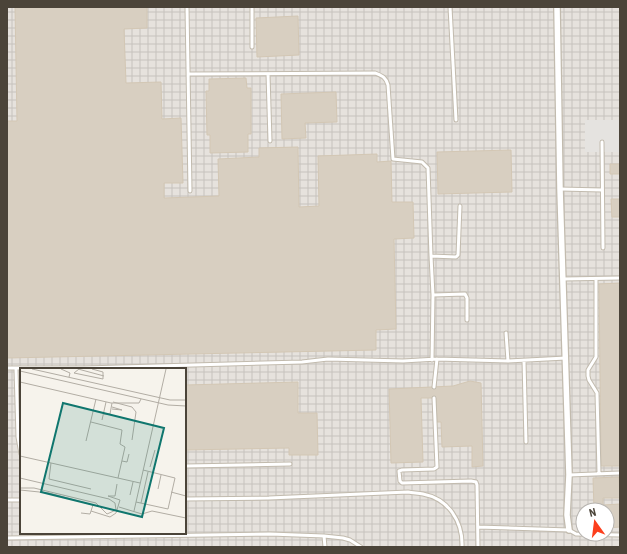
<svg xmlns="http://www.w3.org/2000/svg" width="627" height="554" font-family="'Roboto Condensed',sans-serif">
<defs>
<pattern id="industrial-grid" width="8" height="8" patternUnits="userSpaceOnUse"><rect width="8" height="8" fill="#e6e2dd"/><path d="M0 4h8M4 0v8" fill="none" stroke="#c7c3be"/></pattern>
</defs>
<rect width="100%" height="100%" fill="#f6f3ec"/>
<path fill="url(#industrial-grid)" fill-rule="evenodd" d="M7,7H620V547H7ZM21,369H185V533H21ZM583,510H607V534H583Z"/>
<path fill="#e5e3e0" d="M585,120H620V152H585Z"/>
<path fill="#d8cfc1" stroke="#d3c7b4" d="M15,7H147V28L124,29L126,83L161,82L162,119L181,118L183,183H164V198L219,196L218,159L259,157V148L298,147L299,207L319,206L318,156L377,154V162L391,161L392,202H413L414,238L394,239L396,329L376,330V350L7,358V121H17Z
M298,16L299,55L257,57L256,18Z
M246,78L247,88H251V134H248V152L210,153V135H207L206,91H209V79Z
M336,92L337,122L305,123L306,138L282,139L281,94Z
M511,150L512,192L438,194L437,152Z
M610,164H620V174H610Z
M611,199H620V217H612Z
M620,283V466H601L599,284Z
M470,381L481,383L483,466L472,467V446L442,447L441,422H437L436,398H421L423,462L391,463L389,389L453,386Z
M298,382V413H317L318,455H289V448L185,450V385Z
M619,477L620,498H603V505L620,504V527L607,528V510H594L593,478Z"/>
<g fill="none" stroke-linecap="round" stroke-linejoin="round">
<defs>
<path id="lane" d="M187,7L190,191
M450,7L456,120
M252,47V7
M189,74L375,73C382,76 386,77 388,85L393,159L422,162L428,168L431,256L433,295L432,360
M268,74L270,141
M602,142L603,248
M560,189L602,190
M431,256L456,257L458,255L460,206
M563,279L620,278
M596,279V357L588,370V376L589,380L597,393L599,473
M433,295L465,294L467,298V320
M506,333L508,361
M524,361L526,442
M7,368H84L302,362L328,359L403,361L437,359L508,361L566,358
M16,369L18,437L21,454
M434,387L437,359
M434,398L437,467L434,469L402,470L399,471L400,481L402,483L471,481L476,482L477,485L478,547
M185,466L290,464
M569,475L620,473
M185,499L269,498L408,492C413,493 418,493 423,494C449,499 463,522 462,547
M7,500H21
M478,527L569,530L576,534L620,535
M324,536L325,547
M7,538L270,534L324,536L343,538L350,540L361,547"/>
<path id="street" d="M557,7L560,189L569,475L567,515L569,530"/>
</defs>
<use href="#lane" stroke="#c2bbae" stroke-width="5"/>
<use href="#street" stroke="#c2bbae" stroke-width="8"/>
<use href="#lane" stroke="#fff" stroke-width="3"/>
<use href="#street" stroke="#fff" stroke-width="5.5"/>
</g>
<g transform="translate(20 368)">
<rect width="166" height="166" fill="#f6f3ec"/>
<path fill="none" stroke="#b2ada4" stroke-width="1" d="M12,1L150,32H166M41,1L50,5L49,9M58,1L84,8M59,1L54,5L83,11V4L72,1M0,3L148,37L166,38M0,14L91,35H119L121,31M93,34L112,39L116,44L112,72M92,41L102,42L92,39M84,46H90L92,35M82,52L86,34M71,54L102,62L100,76L105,79L98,110M66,73L76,31M0,88L120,115M102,93L107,94L109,86M31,95L29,111L71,121M130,99L135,82M0,110L89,131L95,135L96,142L87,146L76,135L14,120H0M138,121L141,107M0,122L29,125L73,137M151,124L166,128M110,127L113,114M116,134L148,141L155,110L123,102M121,135L128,104M99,139L122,146L132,143L166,150M71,143L90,149L96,145L100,132L88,128H95L97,116M114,143L146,1M61,145L70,146L73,137"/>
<path fill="#0f766e" fill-opacity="0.15" stroke="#0f766e" stroke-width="2" d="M43,35L144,60L122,149L21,124Z"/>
<rect width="166" height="166" fill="none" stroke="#4b4439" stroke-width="2"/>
</g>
<rect width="627" height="554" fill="none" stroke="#4b4439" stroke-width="16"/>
<g transform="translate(595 522) rotate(346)"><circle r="19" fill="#ffffff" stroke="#b7b4b0"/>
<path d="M0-3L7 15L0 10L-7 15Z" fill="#fc3f1d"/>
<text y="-6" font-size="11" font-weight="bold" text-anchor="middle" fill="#4b4439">N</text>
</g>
</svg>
